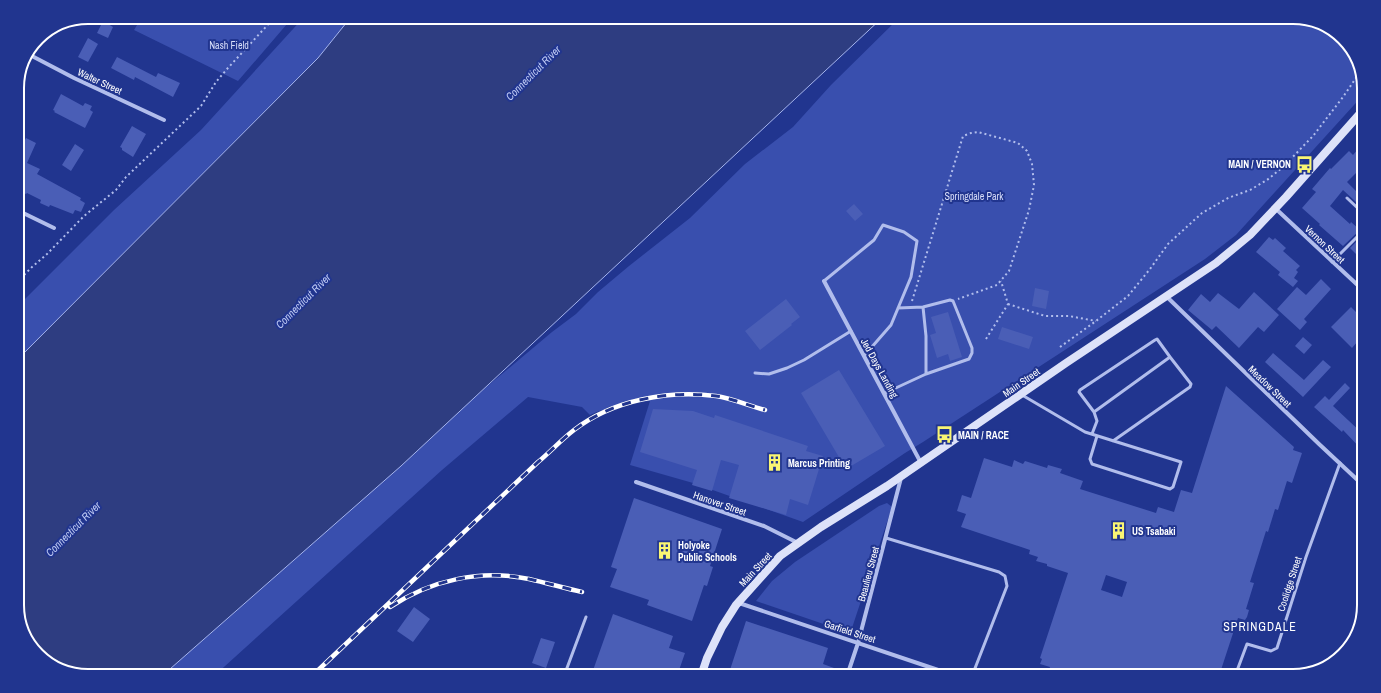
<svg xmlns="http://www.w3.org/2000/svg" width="1381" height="693" font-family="'Archivo Narrow',sans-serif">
<rect width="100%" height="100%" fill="#21358f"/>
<path fill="#394fae" d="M142,17H293L238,81L134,30Z
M304,17H351L318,58L17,360V307L114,210L201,130Z
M900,17H1292L1324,24L1352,49L1364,84V94L1236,235L1205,259L923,442L905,453L803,522L693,483L630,465L650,401C628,402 610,406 590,415L582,407L528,397L442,470L214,676H160L484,389L552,332L576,314L598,292L629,266L690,218L745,164L793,127L831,85Z
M887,503L892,507L852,628L847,632L756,601L772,581L795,562L879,506Z"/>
<path fill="#2e3d81" stroke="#a5b4ed" d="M351,17H883L401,466L162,676H89L57,669L29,644L17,609V360L318,58Z"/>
<path fill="#4a5eb6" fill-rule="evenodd" d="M103,21L113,27L108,38L97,33Z
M88,38L98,44L88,62L78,57Z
M117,57L156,77L158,73L180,83L173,97L135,77L134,80L111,68Z
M61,94L83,106L85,103L92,106L90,110L93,112L85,128L54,112L55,111L53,110Z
M132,126L146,134L133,157L122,150V148L120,147Z
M26,138L36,143L27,163L40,169L37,174L81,198L80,200L85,203L81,212L75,210L73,214L50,205L49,207L40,203L41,200L27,193L26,194L17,190V144L22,146Z
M1364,142V165L1347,182L1362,197L1356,202L1343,190L1330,206L1350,224L1351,222L1360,230L1343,246L1319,225L1320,224L1302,208L1316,192L1312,189L1330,168L1331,169L1349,151L1353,155Z
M75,144L84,150L71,171L62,165Z
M854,204L863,214L855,221L846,211Z
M1364,234V262L1350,248Z
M1269,237L1273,240L1275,238L1286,248L1283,251L1300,266L1296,270L1298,272L1294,278L1298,281L1293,287L1278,275L1280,272L1256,252Z
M1321,279L1331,289L1304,319L1307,322L1300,330L1277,309L1297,287L1306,295Z
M1035,288L1049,291L1046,309L1032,306Z
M1254,292L1279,315L1264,332L1258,327L1239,348L1216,326L1212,330L1188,310L1201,294L1210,302L1218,293L1239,309Z
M786,299L800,317L791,324L792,325L760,350L745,331Z
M1351,307L1364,320V345L1358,341L1352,348L1331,327Z
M948,312L962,357L950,361L948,354L937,358L930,335L936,333L931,317Z
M1002,327L1033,337L1029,349L998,339Z
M1303,337L1312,345L1304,354L1295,346Z
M1273,353L1304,380L1323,360L1331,367L1303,397L1265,362Z
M839,370L885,446L846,469L801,393Z
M1345,383L1350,388L1333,406L1364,435V452L1343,430L1342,432L1314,407L1325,396L1329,400Z
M1226,386L1294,447L1293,450L1302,453L1292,483L1287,481L1278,510L1275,509L1268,532L1266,531L1250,582L1254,583L1246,609L1249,610L1247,617L1245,620L1238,618L1219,676H1094L1074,669L1072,676H1067L1049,670L1050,667L1040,664L1042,659L1040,658L1068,573L1047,566V564L1036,561L1038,557L1029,554L1030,550L961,527L966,514L957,511L962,495L971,498L984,458L1012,467L1014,460L1023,464L1025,461L1047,468L1048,465L1062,469L1060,473L1083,481L1080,489L1156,513L1158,507L1174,512L1181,490L1192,493ZM1106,575L1127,582L1122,597L1101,590Z
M653,409L693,411L714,418L715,415L808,446L806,451L823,456L808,505L790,499L786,515L729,498L739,465L721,460L712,491L692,485L697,470L640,452Z
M634,498L722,529L710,566L713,567L707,586L704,585L692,621L647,605L649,600L610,587L617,569L611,567Z
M414,607L430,619L413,642L397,631Z
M613,614L673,636L669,648L685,653L677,676H591Z
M746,621L828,648L823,664L834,668L831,676H728Z
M541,638L555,642L546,668L532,663Z"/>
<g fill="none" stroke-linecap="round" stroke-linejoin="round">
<path stroke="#b1bdec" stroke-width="2" stroke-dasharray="2 3" stroke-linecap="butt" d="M17,282L32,267L47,254L84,216L116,190L126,177L201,106L216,82L227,69L275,17
M912,301L963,136L971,133L978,132L1018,143L1027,151L1032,164L1034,185L1029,210L1009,271L997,285L958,299
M1008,304L1045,316H1069L1096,321
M986,339L1008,304L1001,281
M1060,347L1096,321L1128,296L1150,269L1168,244L1202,213L1228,198L1250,190L1267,180L1283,167L1313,136L1343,97L1360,72"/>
<path stroke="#b1bdec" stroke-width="3" d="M1347,198L1364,214
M1332,262L1364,230
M824,281L874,240L883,225L904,232L917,241L911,277L891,325L864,356
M923,307L926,336V374
M755,373L769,374L787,368L804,360L851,331
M885,393L926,374L969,359L972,353V348L953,301L950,300L923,307L898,308
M1022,395L1085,432L1181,462L1173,487L1170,489L1092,464L1090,459L1097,436
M1094,412L1079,392L1080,390L1155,340L1157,339L1170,357
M1092,434L1097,421L1094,412L1170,357L1191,384L1190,387L1113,441
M886,538L999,572L1005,576L1007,586L972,676
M564,676L586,617
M1235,676L1247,644L1271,651L1277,648L1306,557L1340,463"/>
<path stroke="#b1bdec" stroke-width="4" d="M30,55L74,78L164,120
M1275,208L1364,291
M17,210L54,228
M824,281L921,463
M1167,297L1319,444L1364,486
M636,482L764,526L798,543
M739,603L956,676
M847,676L858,643L901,478"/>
<path stroke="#dde2f9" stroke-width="8" d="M701,676L707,658L722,627L736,605L780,556L821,527L887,486L1066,363L1216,263L1250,235L1286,197L1364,109"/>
<defs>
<path id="rail" d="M390,607C431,580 481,569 529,579C547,583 564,588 582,592
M312,676L538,462C550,452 561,440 574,430C613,400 668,390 716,396C731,398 750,406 765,410"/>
</defs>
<use href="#rail" stroke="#fff" stroke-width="4.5"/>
<use href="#rail" stroke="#21358f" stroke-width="3" stroke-dasharray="9" stroke-linecap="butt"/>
</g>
<defs>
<symbol id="bus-bare" viewBox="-9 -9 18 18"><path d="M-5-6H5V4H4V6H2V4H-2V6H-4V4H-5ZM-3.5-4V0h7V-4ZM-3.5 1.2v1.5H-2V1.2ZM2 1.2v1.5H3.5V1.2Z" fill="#f9f573" stroke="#21358f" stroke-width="2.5" paint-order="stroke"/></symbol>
<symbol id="building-bare" viewBox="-9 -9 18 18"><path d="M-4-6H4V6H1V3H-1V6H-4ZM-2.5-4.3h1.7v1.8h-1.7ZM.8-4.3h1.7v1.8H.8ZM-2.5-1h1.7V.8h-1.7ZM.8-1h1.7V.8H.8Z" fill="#f9f573" stroke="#21358f" stroke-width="2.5" paint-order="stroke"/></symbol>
</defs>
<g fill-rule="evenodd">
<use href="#bus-bare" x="1292" y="152" width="25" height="25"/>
<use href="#bus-bare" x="932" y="422" width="25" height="25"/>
<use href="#building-bare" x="762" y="450" width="25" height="25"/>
<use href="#building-bare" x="1106" y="518" width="25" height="25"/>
<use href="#building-bare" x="652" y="538" width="25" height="25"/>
</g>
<g text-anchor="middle" stroke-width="4" stroke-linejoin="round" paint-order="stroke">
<g font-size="10" fill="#d7ddf9" stroke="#21358f">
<text x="229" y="49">Nash Field</text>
<text x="974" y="200">Springdale Park</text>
</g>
<g font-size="10" fill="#fff" stroke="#21358f">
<text transform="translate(100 81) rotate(25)" y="4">Walter Street</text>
<text transform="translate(1325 244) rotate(43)" y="4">Vernon Street</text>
<text transform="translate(880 368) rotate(61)" y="4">Jed Days Landing</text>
<text transform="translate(1021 382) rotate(-35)" y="4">Main Street</text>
<text transform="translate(1270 386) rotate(44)" y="4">Meadow Street</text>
<text transform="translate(720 503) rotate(19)" y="4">Hanover Street</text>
<text transform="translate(755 569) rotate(-47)" y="4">Main Street</text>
<text transform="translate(868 574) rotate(-75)" y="4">Beaulieu Street</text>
<text transform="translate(1289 584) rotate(-72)" y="4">Coolidge Street</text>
<text transform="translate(850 631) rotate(18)" y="4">Garfield Street</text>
</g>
<g font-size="10" font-weight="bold" fill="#fff" stroke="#21358f" text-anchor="start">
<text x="1291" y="168" text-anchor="end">MAIN / VERNON</text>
<text x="958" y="439">MAIN / RACE</text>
<text x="788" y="467">Marcus Printing</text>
<text x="1132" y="535">US Tsabaki</text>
<text x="678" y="549">Holyoke<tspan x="678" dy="12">Public Schools</tspan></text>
</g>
<g font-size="11" font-style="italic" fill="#bdc8f3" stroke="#21358f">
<text transform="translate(533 73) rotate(-45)" y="4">Connecticut River</text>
<text transform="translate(303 301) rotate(-45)" y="4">Connecticut River</text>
<text transform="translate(73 529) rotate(-45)" y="4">Connecticut River</text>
</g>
<g font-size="12" letter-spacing="1" fill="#fff" stroke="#21358f">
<text x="1260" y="631">SPRINGDALE</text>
</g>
</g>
<path d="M0 0H1381V693H0ZM88 24H1293A64 64 0 0 1 1357 88V605A64 64 0 0 1 1293 669H88A64 64 0 0 1 24 605V88A64 64 0 0 1 88 24Z" fill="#21358f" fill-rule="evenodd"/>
<path fill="none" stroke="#fff" stroke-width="2" d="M88 24H1293A64 64 0 0 1 1357 88V605A64 64 0 0 1 1293 669H88A64 64 0 0 1 24 605V88A64 64 0 0 1 88 24Z"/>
</svg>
